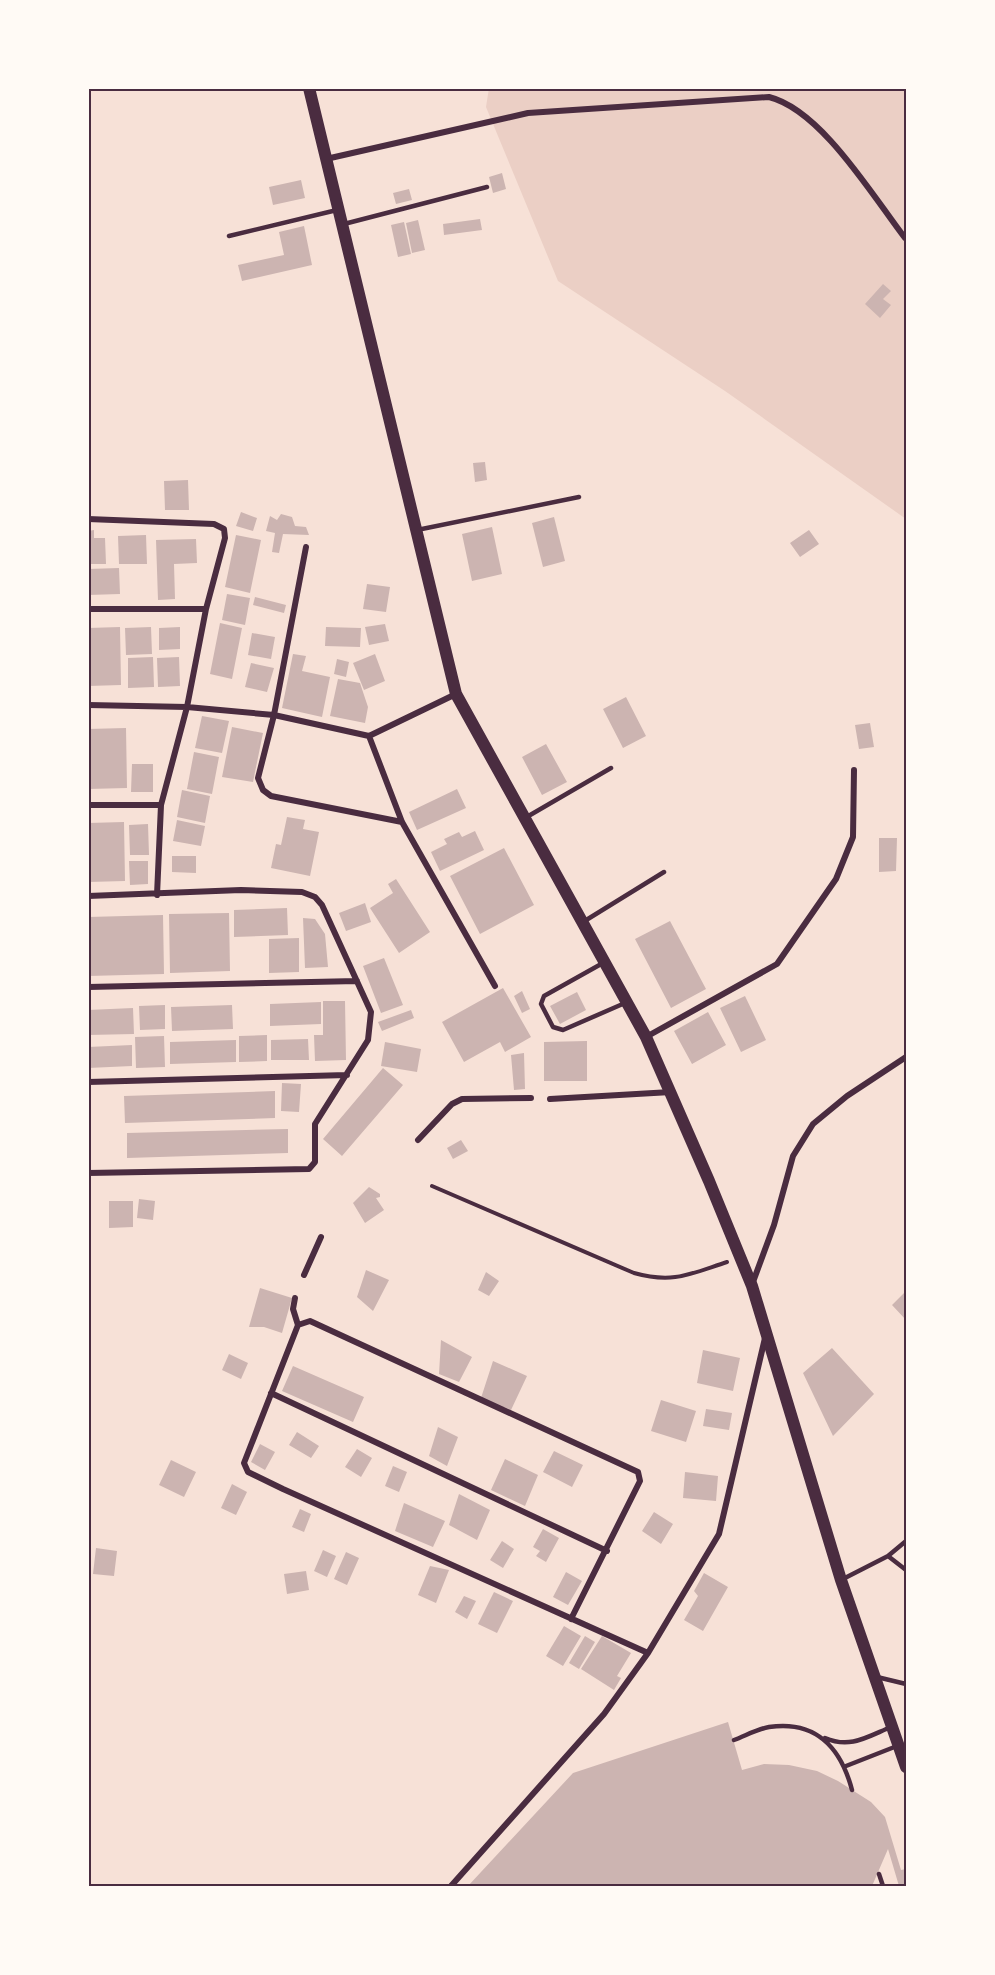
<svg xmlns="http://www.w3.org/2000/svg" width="995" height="1975" font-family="Manrope,sans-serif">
<rect width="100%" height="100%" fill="#f7e1d7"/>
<path fill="#ebcfc5" d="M489,88L906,89V519L725,391L558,281L486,107Z"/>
<path fill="#ccb4b1" d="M502,173L506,189L493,193L489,177Z
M301,180L305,198L273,205L269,187Z
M409,189L412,200L396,204L393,193Z
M480,219L482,230L444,235L443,224Z
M418,220L425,250L412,253L406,223Z
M404,222L411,254L398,257L391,225Z
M304,226L312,265L242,281L238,265L284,255L279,232Z
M883,284L891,291L883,299L891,305L880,318L865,304Z
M485,462L487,480L475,482L473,463Z
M188,480L189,510H165L164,481Z
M241,512L257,518L253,531L236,526Z
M281,514L292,517L295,526L306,527L309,535L283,534L279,553L272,552L275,533L266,531L270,516L277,520Z
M554,517L565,561L543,567L532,523Z
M492,527L502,574L472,581L462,534Z
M94,530V538H105L106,564H88V531Z
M809,530L819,544L800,557L790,543Z
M146,535L147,564H119L118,536Z
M236,535L261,540L250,593L225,587Z
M196,539L197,563L174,564L175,599L158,600L156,540Z
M119,568L120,594L88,595V569Z
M367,584L390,587L386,612L363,609Z
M227,594L250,598L245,625L222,620Z
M255,597L286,605L284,613L253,605Z
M220,623L242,628L232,679L210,674Z
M385,624L389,641L369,645L365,627Z
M120,627L121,685L88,686V628Z
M151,627L152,654L126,655L125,628Z
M180,627V649L159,650V628Z
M326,627L361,628L360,647L325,646Z
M252,633L275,637L271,659L248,655Z
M293,654L306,656L302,671L330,677L322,717L282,708Z
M375,654L385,681L364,690L353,663Z
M153,657L154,687L128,688V658Z
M179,657L180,686L158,687L157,658Z
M337,659L349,662L346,677L334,674Z
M251,663L274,668L267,692L245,687Z
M338,679L360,683L368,707L365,723L330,716Z
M626,697L646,736L623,748L603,709Z
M202,716L229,721L222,753L195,748Z
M870,723L874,747L859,749L855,725Z
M232,727L263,733L253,782L222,777Z
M126,728L127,788L88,789V729Z
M546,744L567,782L542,795L522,757Z
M194,752L219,757L212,794L187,789Z
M132,764H153V792H131Z
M457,789L466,808L417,830L409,812Z
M182,790L210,796L205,823L177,817Z
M287,817L305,820L303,829L319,832L310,876L271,868L276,844L281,845Z
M177,820L205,826L201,846L173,841Z
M124,822L125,881L88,882V823Z
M148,824L149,855H130L129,825Z
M475,831L484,850L440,871L431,852L447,844L444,839L459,832L462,837Z
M879,838H897L896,871L879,872Z
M504,848L534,905L480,934L450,876Z
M172,856H196V873L172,872Z
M129,861H148V884L130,885Z
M396,879L430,932L399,953L370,908L393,893L388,884Z
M365,903L371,922L346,931L339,913Z
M287,908L288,935L234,937V910Z
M229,913L230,971L170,973L169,914Z
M163,915L164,974L88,976V917Z
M303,918L315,919L325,934L328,967L305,968Z
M670,921L706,989L671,1008L635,939Z
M299,938V972L269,973V939Z
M384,958L403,1005L381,1013L363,966Z
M503,988L531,1037L505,1052L500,1042L464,1062L442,1022Z
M522,991L530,1009L522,1013L514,996Z
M577,992L586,1010L560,1024L550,1006Z
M745,996L766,1040L741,1052L720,1008Z
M323,1001H345L346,1060L315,1061L314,1035H323Z
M321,1002V1024L270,1026V1004Z
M165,1005V1029L140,1030L139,1006Z
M232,1005L233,1029L172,1031L171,1007Z
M133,1008L134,1034L88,1035V1010Z
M411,1010L414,1018L382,1031L378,1022Z
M708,1012L726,1045L692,1064L674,1031Z
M267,1035V1061L239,1062V1036Z
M164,1036L165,1067L136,1068L135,1037Z
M308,1039L309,1060H271V1040Z
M236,1040V1062L170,1064V1042Z
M587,1041V1081H544V1042Z
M385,1042L421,1049L417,1072L381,1066Z
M132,1045V1066L88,1068V1047Z
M524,1053L525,1089L514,1090L511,1055Z
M383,1068L403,1085L342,1156L323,1139Z
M282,1083L301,1084L299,1112L281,1111Z
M275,1091V1118L125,1123L124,1096Z
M288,1129V1153L127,1158V1133Z
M461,1140L468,1151L453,1159L447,1148Z
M369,1187L380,1194V1197L376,1198L384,1210L365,1223L353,1203Z
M139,1199L155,1201L153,1220L137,1218Z
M109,1201H133V1227L109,1228Z
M366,1270L389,1280L373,1311L357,1297Z
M486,1272L499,1281L489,1296L478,1290Z
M260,1288L292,1298L282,1333L264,1327H249Z
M906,1291V1320L892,1305Z
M441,1340L472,1357L459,1382L439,1374Z
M832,1348L874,1394L833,1436L803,1373Z
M703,1350L740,1358L733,1391L697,1383Z
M229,1354L248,1363L241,1379L222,1370Z
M493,1361L527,1376L511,1410L504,1407L501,1408L481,1398Z
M293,1366L364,1397L353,1422L282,1391Z
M661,1400L696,1411L686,1442L651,1431Z
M706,1409L732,1413L729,1430L703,1426Z
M438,1427L458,1437L447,1466L429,1456Z
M297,1432L319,1446L311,1458L289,1445Z
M260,1444L275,1452L265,1470L251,1462Z
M357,1449L372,1458L361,1477L345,1467Z
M554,1451L583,1465L572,1487L543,1472Z
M505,1459L538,1475L525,1506L491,1490Z
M171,1460L196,1472L184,1497L159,1485Z
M393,1466L407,1472L399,1492L385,1486Z
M685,1472L718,1476L716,1501L683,1498Z
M232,1484L247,1492L236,1515L221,1508Z
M459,1494L490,1510L477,1540L449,1525Z
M404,1503L445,1521L433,1547L395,1531Z
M300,1509L311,1514L304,1532L292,1527Z
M654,1512L673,1524L661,1544L642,1531Z
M543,1529L559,1538L546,1562L536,1556L540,1551L533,1547Z
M502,1541L514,1549L503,1568L490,1560Z
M96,1548L117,1551L114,1576L93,1574Z
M323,1550L336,1556L327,1577L314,1571Z
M346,1552L359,1558L347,1585L334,1579Z
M430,1566L449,1570L436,1603L418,1595Z
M306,1571L309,1590L287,1594L284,1574Z
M566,1572L582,1581L568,1605L553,1597Z
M704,1573L728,1587L703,1631L684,1620L698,1596L694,1591Z
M494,1592L513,1601L497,1633L478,1624Z
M464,1596L476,1601L467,1619L455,1612Z
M564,1626L581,1636L563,1666L546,1656Z
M585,1636L595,1642L579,1669L569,1663Z
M602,1636L631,1653L617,1676L621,1678L614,1690L581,1669Z
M728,1722L742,1770L764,1764L789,1765L817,1771L838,1781L871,1802L885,1817L901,1870L906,1869V1886H899L888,1849L872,1886H468L573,1773Z"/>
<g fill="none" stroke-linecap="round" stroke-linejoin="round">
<path stroke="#4a2c40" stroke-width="4" d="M432,1186L634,1273C673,1284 690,1274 727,1262"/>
<path stroke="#4a2c40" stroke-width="4.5" d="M344,224L487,187
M229,236L337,210
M417,530L579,497
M525,818L611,768
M583,922L664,872
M603,963L544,996L541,1004L553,1027L563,1030L625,1003
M888,1556L906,1570
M841,1580L888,1556L906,1541
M877,1677L906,1684
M825,1738C850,1749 867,1737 891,1727
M734,1740C745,1736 757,1729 769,1727C816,1720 841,1748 852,1790
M846,1766L897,1746
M879,1874L883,1886"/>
<path stroke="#4a2c40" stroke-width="6" d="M326,159L528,113L769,97C821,110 872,195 905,238
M88,519L214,524L224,529L225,538L206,609L187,707L161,805L157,895
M306,547L274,715L258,778L263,790L271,796L402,822
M88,609H206
M88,705L187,707L274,715L369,736L456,694
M369,736L402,822L495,986
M88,805H161
M88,896L241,890L302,892L315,897L322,905L371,1012L368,1040L315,1124V1162L309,1169L88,1173
M88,987L357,981
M646,1037L777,964L836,879L853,837L854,770
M88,1082L347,1075
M550,1099L671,1092
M418,1140L452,1104L462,1099L531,1098
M304,1275L321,1237
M753,1282L774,1225L793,1156L813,1124L847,1096L906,1057
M295,1298L293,1309L298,1325
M271,1393L607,1551
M571,1619L640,1481L638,1472L310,1321L298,1325L244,1463L248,1472L283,1489L648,1653
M88,1885L89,1886
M451,1886L604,1714L648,1653L719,1534L765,1338"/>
<path stroke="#4a2c40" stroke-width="12" d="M309,88L456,694L646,1037L709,1181L752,1286L841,1580L906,1767"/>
</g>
<rect width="995" height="1975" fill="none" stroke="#fffaf5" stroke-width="180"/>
<rect x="90" y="90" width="815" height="1795" fill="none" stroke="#4a2c40" stroke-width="2"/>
</svg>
